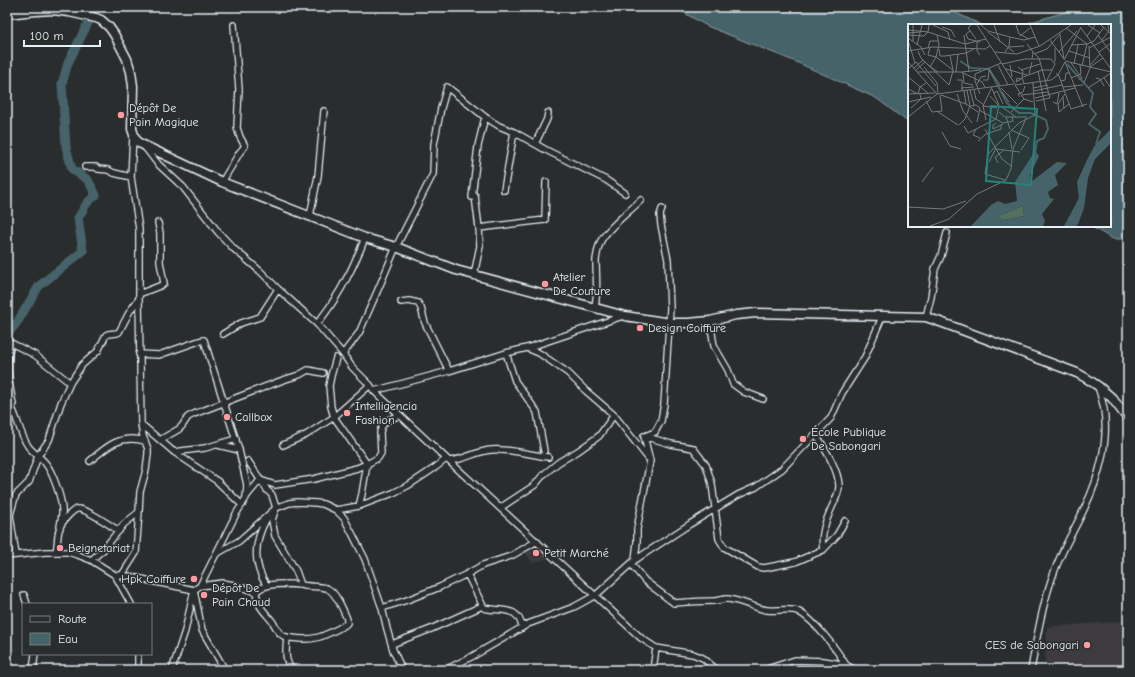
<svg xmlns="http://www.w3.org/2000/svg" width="1135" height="677" font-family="'Comic Neue',sans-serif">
<rect width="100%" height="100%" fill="#2a2d2e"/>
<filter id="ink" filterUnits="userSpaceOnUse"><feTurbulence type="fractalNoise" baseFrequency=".025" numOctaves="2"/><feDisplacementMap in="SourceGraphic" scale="8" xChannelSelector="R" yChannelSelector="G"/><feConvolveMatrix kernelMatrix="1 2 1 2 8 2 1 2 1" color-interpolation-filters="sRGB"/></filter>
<g filter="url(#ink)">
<path fill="#3e3b3e" d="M536,543L548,554L546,559L533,563L524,551Z
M1128,621V670H1102L1045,663L1047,627Z"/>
<path fill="#46636a" stroke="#879ca3" d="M674,7H943L982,25H909V123L876,98L796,62L707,26Z
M1083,7H1128V239H1113L1090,226H1110V25H1020Z"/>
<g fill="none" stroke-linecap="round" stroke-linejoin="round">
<path stroke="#46636a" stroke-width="9" d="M7,335L18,321L39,286L83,251L78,218L87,203L96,195L88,180L72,169L66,147L62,84L68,63L93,13L94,7"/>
<defs>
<path id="street" d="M535,144L547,119L548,113
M144,146L158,164L183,187L218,232L234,249L260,271L278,289L317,324L343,354L352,367L370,385L374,391L449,461L641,638L656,648L693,654L703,658L717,670
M85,167H96L98,169L108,170L114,173L131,177
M222,182L240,152L245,146L240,137L237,128L239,89L234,25
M504,190L514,132
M472,197L478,146L485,117
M310,216L318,176L324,111
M479,228L545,220L546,182
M474,275L480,246L479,228L475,196
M139,294L162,285L164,283L160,262V233L158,223
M401,302L409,301L418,303L421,308L425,323L449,371
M595,307C598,291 596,276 596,260C597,254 598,245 602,239C611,225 629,212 641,200
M926,317L931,297L935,269L941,256L947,233
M710,321L714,346L728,370L733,384L744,392L763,399
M317,324C338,298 353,269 365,238
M223,334L241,323L260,317L278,289
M7,339L11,343L35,355L70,383
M11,343C5,362 9,384 13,404
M527,348L539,353L568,373L586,391L614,415L648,458
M506,353L515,381L537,412L544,451
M139,354L159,355L199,341L204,340L239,450L247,485L246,498L236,514L200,586L194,590L185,631L172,670
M343,354L359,333L380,285L396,247L431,178L433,174L434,144L441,108L447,87L485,117L499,126L514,132L546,150L606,180L625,193
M336,358L331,376L329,386L331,407L334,417L367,464L362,494L359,506
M374,391L449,371L506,353L527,348L623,316
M7,398C16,411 19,433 28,446C33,453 41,457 46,464C53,473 62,499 62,510C63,516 60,522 60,528
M141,424L174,452L217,481L242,505
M816,434C824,448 838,468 839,485C840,494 832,505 829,514C824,525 821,538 823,550
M644,436L671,444L693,448L706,465L712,484L719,539L724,547L758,567L764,568L795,562L823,550L837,535L845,521
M645,436L655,432L661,421L664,404L666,373L670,308L668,260L661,225L660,215L662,209
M160,440L179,429L182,426L188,417L194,414L283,380L299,375L308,370L323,373
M218,445L239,450
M283,445L306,435L334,417L370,385
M174,452L205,448L236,439
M90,461C107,446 121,434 145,441
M248,461L267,490L272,495L276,508L272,520L275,536L296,571L301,585C309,587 319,586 326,588C336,591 343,610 347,619V623L345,625C326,635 315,642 292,638C289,638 284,637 281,634C277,631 275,625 272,621C263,610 258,607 256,592
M449,461C464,460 477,451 491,450C507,448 532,455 548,457
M246,497L260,480L275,485L314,479L357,468L367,464L378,458L381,453L380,432L382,426L386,421L400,415
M500,508L535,485L543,475L559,462L578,451L599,436L614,415
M336,510L359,506L393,493L409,485L436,467L446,459
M267,518C254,541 252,564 267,586
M56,552C58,544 57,534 60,527C62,522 72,510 77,509C84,507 111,526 119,531
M216,554L239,541L276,508L289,503L297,502L316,503L323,504L336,510L344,518L353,535L365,559L382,608L387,629L393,650L402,670
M16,555L10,515L14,501L16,495L29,482L38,456L49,440L61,403L70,383L82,365L98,351L106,335L108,334L117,333L119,332L130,311L138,300
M7,556L46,552H68L78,555L91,560L115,575H122L194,590L202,630L225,670
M91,560L103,550L124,524L139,512L140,492L146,470L148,454V449L143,436L141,424L139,299V229L131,177L133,135
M635,560L690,524L738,495L756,487L782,469L831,418L842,393L865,357L882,317
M631,564L645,581L674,603C687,602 700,601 714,601C718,601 722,599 726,599C739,599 753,608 767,610C775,611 791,608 797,611C813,618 837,650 846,665
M467,574L484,608C500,612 519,605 522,628
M115,575L131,604
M122,575L136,553L139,512
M200,586L223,583L234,585L256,592
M256,592C257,591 259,589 261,588C270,583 291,584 301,585
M24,595L27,604
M382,608L407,600L440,587L467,574L483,565L511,556L537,541
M287,637C286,650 284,660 292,670
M392,644L431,629L482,606
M138,654V670
M33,670L35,654
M445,670L473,656L528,624L574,607L596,595L635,560L637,542V529L650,461L644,436
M653,670L656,648
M764,670L795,660L824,661L846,665L855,670
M1031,670C1037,636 1043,600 1056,567C1064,546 1076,527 1085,507C1099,478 1109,442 1104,410C1103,402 1100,394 1098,386"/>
<path id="secondary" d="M7,14L35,11L53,10L69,12L96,18L101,20L109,27L114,34L127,59L131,72L133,86L132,129L135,138L139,143L222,182L365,238L396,247L456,270L625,316L670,323H688L710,321L736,315L756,313L926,317L943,323L1077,373L1086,378L1098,386L1112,398L1128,419"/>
</defs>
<use href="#street" stroke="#e8f1f8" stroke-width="8"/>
<use href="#secondary" stroke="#e8f1f8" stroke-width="11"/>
<use href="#street" stroke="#2a2d2e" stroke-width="5.5"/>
<use href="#secondary" stroke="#2a2d2e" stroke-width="8"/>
</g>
</g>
<g fill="#ff9aa2" stroke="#2a2d2e" stroke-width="1.5">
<circle cx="121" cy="115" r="4"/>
<circle cx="545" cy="284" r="4"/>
<circle cx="640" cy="328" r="4"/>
<circle cx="347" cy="413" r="4"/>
<circle cx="227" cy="417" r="4"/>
<circle cx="803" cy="439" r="4"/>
<circle cx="60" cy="548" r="4"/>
<circle cx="536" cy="553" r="4"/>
<circle cx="194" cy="579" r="4"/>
<circle cx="204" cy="595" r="4"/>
<circle cx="1087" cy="645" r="4"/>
</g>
<g text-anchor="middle" stroke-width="3" stroke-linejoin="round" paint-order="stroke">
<g font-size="12" fill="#e8f1f8" stroke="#2a2d2e" text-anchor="start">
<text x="129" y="112">Dépôt De<tspan x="129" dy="14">Pain Magique</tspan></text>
<text x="553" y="281">Atelier<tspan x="553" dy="14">De Couture</tspan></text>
<text x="648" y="332">Design Coiffure</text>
<text x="355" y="410">Intelligencia<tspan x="355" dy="14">Fashion</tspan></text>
<text x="235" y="421">Callbox</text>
<text x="811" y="436">École Publique<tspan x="811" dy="14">De Sabongari</tspan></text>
<text x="68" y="552">Beignetariat</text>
<text x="544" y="557">Petit Marché</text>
<text x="186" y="583" text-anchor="end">Hpk Coiffure</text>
<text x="212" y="592">Dépôt De<tspan x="212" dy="14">Pain Chaud</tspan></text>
<text x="1079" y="649" text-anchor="end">CES de Sabongari</text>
</g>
</g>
<g transform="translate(908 24)">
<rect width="203" height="203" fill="#2a2d2e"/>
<path d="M115,182L116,192L95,196L90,192Z" fill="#55705f"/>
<path d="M203,105V119L187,135L180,154L176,184L170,200L168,202H156L171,174L169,158L179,136L187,121ZM127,127L131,132L122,151L123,158L149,138L159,139L147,151L150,161L140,168L142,174L146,175L134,190L137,197L135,202H63L83,181L90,177L97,180L109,177L107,158ZM115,182L116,192L95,196L90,192Z" fill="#46636a" fill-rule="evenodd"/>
<path fill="none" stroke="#46636a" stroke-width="2" d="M52,37L63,44L81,45L99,79L111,89H123L138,96L140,105L136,114L129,117L127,129M159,40L185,69L182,83L188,90L181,100L192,108L188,120"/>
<path fill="none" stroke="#767b7f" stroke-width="1" d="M21,1L20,8L57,20M25,1L40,8L42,16M63,1L60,4L68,15M69,1L107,60M73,1L80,7L102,13L116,16L127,13M86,1L92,18M108,1L111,10L121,15M122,1L131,22M180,1L192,9M193,1L203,10M34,3L43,6L47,13M158,4L179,20L174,42M173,4L203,45M0,6L20,8M62,7L58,10L60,15L72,18M80,8L106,28M0,9L12,8M0,11L16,12L20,8M56,11L61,48M152,11L156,35M190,11L203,29M112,12L122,4M179,12L187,1M0,14L13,23L17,31M0,16L7,39M142,16L156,35M194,16L201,7L200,1M5,17V1M69,18V27L72,31M57,20L78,15M119,20L125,28L124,35M9,21L14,1M163,21L179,20L186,17L196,3M181,22L182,44M22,23L20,31L28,33M101,23L116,22M20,24L22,17H30M147,24V38M181,24L203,13M31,25L32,32H37L58,29L66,25M0,27L25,23L77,25L82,22M10,27L13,34L41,61L45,47M161,27L182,34M87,28L109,30L132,22L163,1M97,28L101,22L102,13M125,28L131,34L142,74L128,77M151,28L169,7M191,28L203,19M126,30L139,25L153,9M42,32L45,46M28,33L46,47M156,36L173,3M157,37L203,48M0,38L29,70L106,60M157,38L175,83M163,39L174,54L171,56M19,40L30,48M94,40L117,35H143L147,40L139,56M166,40L170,21M90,41L100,61M102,41L104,53M182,41L192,30M16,43L29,59L30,69M22,43L28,33L31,20L29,11M110,43L115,47L114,54L116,59M182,43L195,34M6,44L15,36M0,45L8,38L28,62M81,45L92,61M98,45L119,51M8,46L17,38M113,46L132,40M130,47L138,87M9,48H53L74,58L77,63M48,48L50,30M54,48L73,46M55,49L56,59L65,61M148,49L151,52L163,85L179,80M121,50L124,38M0,53L20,69M115,53L134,46H144M163,54L173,50L172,41M188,54L192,55L196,62M196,54L203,64M113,55L109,54L108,58L113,55L114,54M49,56H54V67M75,56H80L81,46M153,57L157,56L158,49H162M176,59L182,44M69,60L73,53L78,52M107,61L116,75L125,78M107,61L143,56L150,51L157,38M155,63L175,61M53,64L66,63M93,64L109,80M125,64L140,61M180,64L203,49M0,65L10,70L12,63L18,59M84,65L91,81M59,66L62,82M62,66L66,81M66,66L68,75L76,81M56,67L58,80M126,67L154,61M94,68L101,78M86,69L89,67L95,80M0,70L27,69M49,70L55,87L64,99M72,70L67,57V50L93,39M33,71L58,80L70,88M113,71L141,68M112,73L110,70L115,68L117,62M155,73L156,85M127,74L167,64M18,77L24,88L34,87L32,71M0,78L23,73M145,78L149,80L151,69M63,82L68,81L72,84L69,98M75,82L89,84M94,83L108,93M3,84L13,75L12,70M71,86L95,99L105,97L104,92M30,88L50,101M91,88L97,93H119M103,88L116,75M151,88L150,80L157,70M151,88L161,80M0,93L29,70M98,93L102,105M78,96L75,82L84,63M88,99L85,101V105L95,100M51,101L57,95L62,82M56,102L60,109L88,95L91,82L82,72M68,105L65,111L72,114M77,105L88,125L112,128M103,106L121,114L113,126M34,108L42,122L53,125M101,108L104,125M70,117L78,110L93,105V101M88,125L94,135L103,142M81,138L88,124M90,139L87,133L96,126M97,156L77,150L80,130L111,99L127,91L125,59M14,158L25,143M0,183L35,185L58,177M22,202L41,195L69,170L98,156L103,145L105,125L118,94"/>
<path fill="#25827c" fill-opacity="0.15" stroke="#25827c" stroke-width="2" d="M83,82L129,85L123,161L78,157Z"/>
<rect width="203" height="203" fill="none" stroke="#e8f1f8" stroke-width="2"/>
</g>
<rect width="1135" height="677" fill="none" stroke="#2a2d2e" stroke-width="24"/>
<rect x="12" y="12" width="1111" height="653" fill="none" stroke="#e8f1f8" stroke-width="1.5" filter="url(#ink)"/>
<rect x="22" y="603" width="130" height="52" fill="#2a2d2e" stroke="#767b7f"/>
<rect x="30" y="616" width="20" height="6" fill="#2a2d2e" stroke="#767b7f"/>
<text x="58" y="623" font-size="12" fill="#e8f1f8">Route</text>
<rect x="30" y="633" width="20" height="12" fill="#46636a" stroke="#767b7f"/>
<text x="58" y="643" font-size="12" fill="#e8f1f8">Eau</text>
<path d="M24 40v6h76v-6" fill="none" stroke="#e8f1f8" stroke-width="2"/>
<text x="30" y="40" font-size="12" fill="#e8f1f8" stroke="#2a2d2e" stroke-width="3" paint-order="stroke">100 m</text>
</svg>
